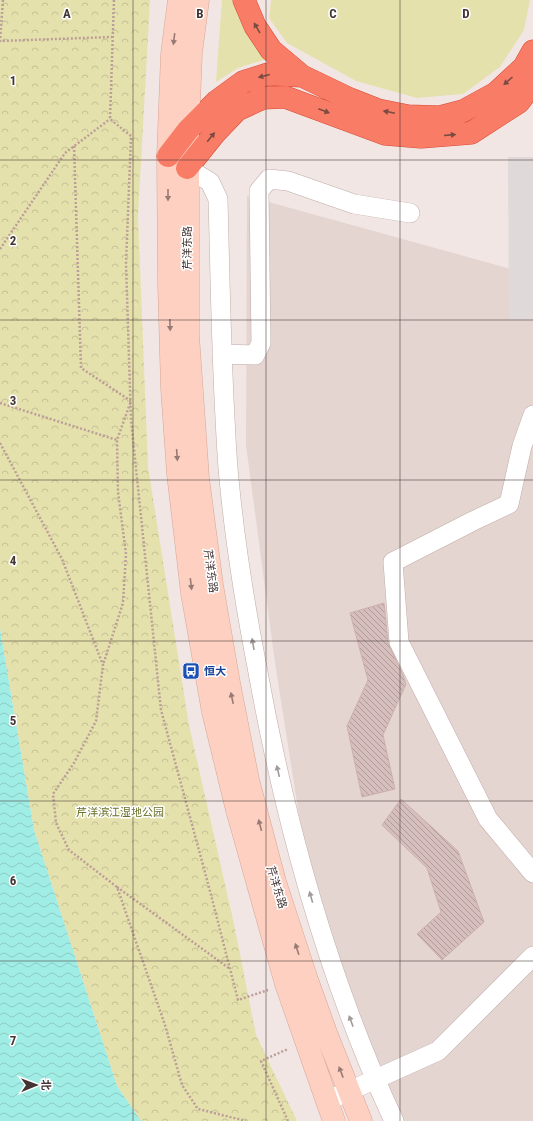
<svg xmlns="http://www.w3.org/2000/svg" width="533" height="1121" font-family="'Roboto Condensed','Noto Sans SC',sans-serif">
<defs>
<pattern id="park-crowns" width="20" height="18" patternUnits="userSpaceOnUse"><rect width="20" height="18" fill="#e5e1ac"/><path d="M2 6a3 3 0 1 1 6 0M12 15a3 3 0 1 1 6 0" fill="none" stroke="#c6c295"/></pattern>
<pattern id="water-waves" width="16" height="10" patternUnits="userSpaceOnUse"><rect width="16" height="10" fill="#a0ede5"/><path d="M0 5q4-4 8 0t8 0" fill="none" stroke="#8bccc5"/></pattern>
<pattern id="building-back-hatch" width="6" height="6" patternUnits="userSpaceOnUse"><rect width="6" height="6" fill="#d5bebc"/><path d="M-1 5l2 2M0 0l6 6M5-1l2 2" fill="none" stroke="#ae9b9a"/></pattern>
</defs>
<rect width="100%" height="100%" fill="#f1e6e3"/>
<path fill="#e5d5d1" d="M247,196L533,275V1121H401L389,1102L307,866L275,663L246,445Z"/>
<path fill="#e5e1ac" d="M222,0H236L273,57L238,68L216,82Z
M271,0H530L524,30L500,67L463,94L417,98L356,81L287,43L269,18Z"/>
<path fill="url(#park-crowns)" d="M0,0H150L138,216L148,467L189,725L234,924L256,1035L297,1121H141L117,1086L34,830L0,629Z"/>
<path fill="#dfd9d9" d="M508,157H533V319L509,320Z"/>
<path fill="url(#water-waves)" d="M0,629L34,830L117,1086L141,1121H0Z"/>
<path fill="url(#building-back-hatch)" stroke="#cdb0ad" d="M384,603L388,643L403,675L406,684L383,735L395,789L362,797L347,726L368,680L350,613Z
M401,799L458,851L484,922L442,960L417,934L441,912L427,868L382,825Z"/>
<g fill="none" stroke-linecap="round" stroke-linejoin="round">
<defs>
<path id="street" d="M187,168L210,182L218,199C220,272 221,345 225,418C226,438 227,459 229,479C235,543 245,605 257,667C285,823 327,977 394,1121
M222,354L255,355L261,343L259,191L269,179L288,181L354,204L410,213
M533,415L522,446L509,504L473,521L393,562L399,642L488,819L533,873
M327,1101L438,1051L533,956"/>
<path id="secondary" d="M179,0L172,54L168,156L169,285L172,389L178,474L192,593L213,712L237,810L286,984L334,1121
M198,0L191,53L188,130V335L198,478L212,585L229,683L248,780L275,882L307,980L326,1033L361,1121"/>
<path id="highway" d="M244,0L255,26L271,50L302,76L350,99L378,110L408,116L440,117L463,111L496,93L524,67L533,51
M168,156L188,130L217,101L243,82L268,74L302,76
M187,168L215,133L237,110L263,98L285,97L385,134L421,137L471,133L519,102L533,83"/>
</defs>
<use href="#street" stroke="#bfada9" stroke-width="20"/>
<use href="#secondary" stroke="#d6a698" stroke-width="23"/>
<use href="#highway" stroke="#d84a36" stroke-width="23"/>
<path stroke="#bd9d98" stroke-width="2.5" stroke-dasharray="2 2" stroke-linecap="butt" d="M3,0L0,41L112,37
M114,0L110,119L131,136L126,264L131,420L161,710L210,891L238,1000L268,990
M74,146L81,368L131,401L117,440L118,492L126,554L123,603L103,665
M0,249L65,153L110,119
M0,403L117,440
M0,443L62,559L103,665L96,721L74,763L53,794L56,823L69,850L117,887L165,1025L182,1085L198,1109L246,1121
M117,887L230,969
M288,1121L261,1061L288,1049"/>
<use href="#street" stroke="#fff" stroke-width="19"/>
<use href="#secondary" stroke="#fdd0c2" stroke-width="22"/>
<use href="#highway" stroke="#f97d66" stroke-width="22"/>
</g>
<defs><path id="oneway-solid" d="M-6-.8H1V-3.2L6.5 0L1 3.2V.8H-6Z"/></defs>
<g fill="#7a4b43">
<use href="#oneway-solid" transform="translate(257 28) rotate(-120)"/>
<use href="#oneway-solid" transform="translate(264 76) rotate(166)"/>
<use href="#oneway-solid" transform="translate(508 81) rotate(138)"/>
<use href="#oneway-solid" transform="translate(324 111) rotate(21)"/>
<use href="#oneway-solid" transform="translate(389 112) rotate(-168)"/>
<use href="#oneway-solid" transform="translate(450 135) rotate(-5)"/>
<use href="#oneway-solid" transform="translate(211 137) rotate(-51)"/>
</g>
<g fill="#977b74">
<use href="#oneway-solid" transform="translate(174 39) rotate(97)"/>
<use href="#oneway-solid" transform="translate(168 195) rotate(90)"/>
<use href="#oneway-solid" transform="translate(170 325) rotate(88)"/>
<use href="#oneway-solid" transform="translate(177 455) rotate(86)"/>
<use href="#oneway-solid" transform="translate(191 584) rotate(83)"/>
<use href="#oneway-solid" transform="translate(232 698) rotate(-102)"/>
<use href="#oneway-solid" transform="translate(260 825) rotate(-104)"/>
<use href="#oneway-solid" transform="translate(297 949) rotate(-108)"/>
<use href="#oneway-solid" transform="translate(341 1072) rotate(-111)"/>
</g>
<g fill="#a19a9a">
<use href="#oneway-solid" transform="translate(253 644) rotate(-100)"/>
<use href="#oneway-solid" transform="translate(278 771) rotate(-103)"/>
<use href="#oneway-solid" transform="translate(311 897) rotate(-106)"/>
<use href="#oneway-solid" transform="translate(351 1021) rotate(-110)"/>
</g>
<path fill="none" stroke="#433534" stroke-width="1" stroke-opacity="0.55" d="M133,0V1121M266,0V1121M400,0V1121M0,160H533M0,320H533M0,480H533M0,641H533M0,801H533M0,961H533"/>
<defs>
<symbol id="bus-square" viewBox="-11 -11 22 22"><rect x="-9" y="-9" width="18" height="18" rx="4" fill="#1a4fb4" stroke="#fff"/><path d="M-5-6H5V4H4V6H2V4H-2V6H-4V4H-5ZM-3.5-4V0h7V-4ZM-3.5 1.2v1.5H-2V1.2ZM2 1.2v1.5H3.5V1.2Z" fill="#fff"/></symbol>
</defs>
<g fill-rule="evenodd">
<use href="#bus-square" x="181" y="661" width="20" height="20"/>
</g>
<g text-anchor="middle" stroke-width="3" stroke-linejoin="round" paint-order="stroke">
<g font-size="11" fill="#433534" stroke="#fff">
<text transform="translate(187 248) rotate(-90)" y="4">芹洋东路</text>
<text transform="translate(211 571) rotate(82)" y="4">芹洋东路</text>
<text transform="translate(277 887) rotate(73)" y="4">芹洋东路</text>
</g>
<g font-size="11" font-weight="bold" fill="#164399" stroke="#fff" text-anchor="start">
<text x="204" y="675">恒大</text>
</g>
<g font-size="11" fill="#6a7229" stroke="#fff">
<text x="120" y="816">芹洋滨江湿地公园</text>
</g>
</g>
<g font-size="13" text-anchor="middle" font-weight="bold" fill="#433534" stroke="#fff" stroke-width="3" stroke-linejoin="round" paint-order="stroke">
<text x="67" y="18">A</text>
<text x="200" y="18">B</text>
<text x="333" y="18">C</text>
<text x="466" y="18">D</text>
<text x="13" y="85">1</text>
<text x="13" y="245">2</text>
<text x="13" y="405">3</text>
<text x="13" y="565">4</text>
<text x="13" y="725">5</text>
<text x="13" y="885">6</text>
<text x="13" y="1045">7</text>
</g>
<g transform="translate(36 1085) rotate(89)" stroke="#ffffff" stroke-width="3" paint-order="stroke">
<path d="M0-3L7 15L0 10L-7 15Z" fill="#433534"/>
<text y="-6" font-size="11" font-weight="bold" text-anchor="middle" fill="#433534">北</text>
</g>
</svg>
